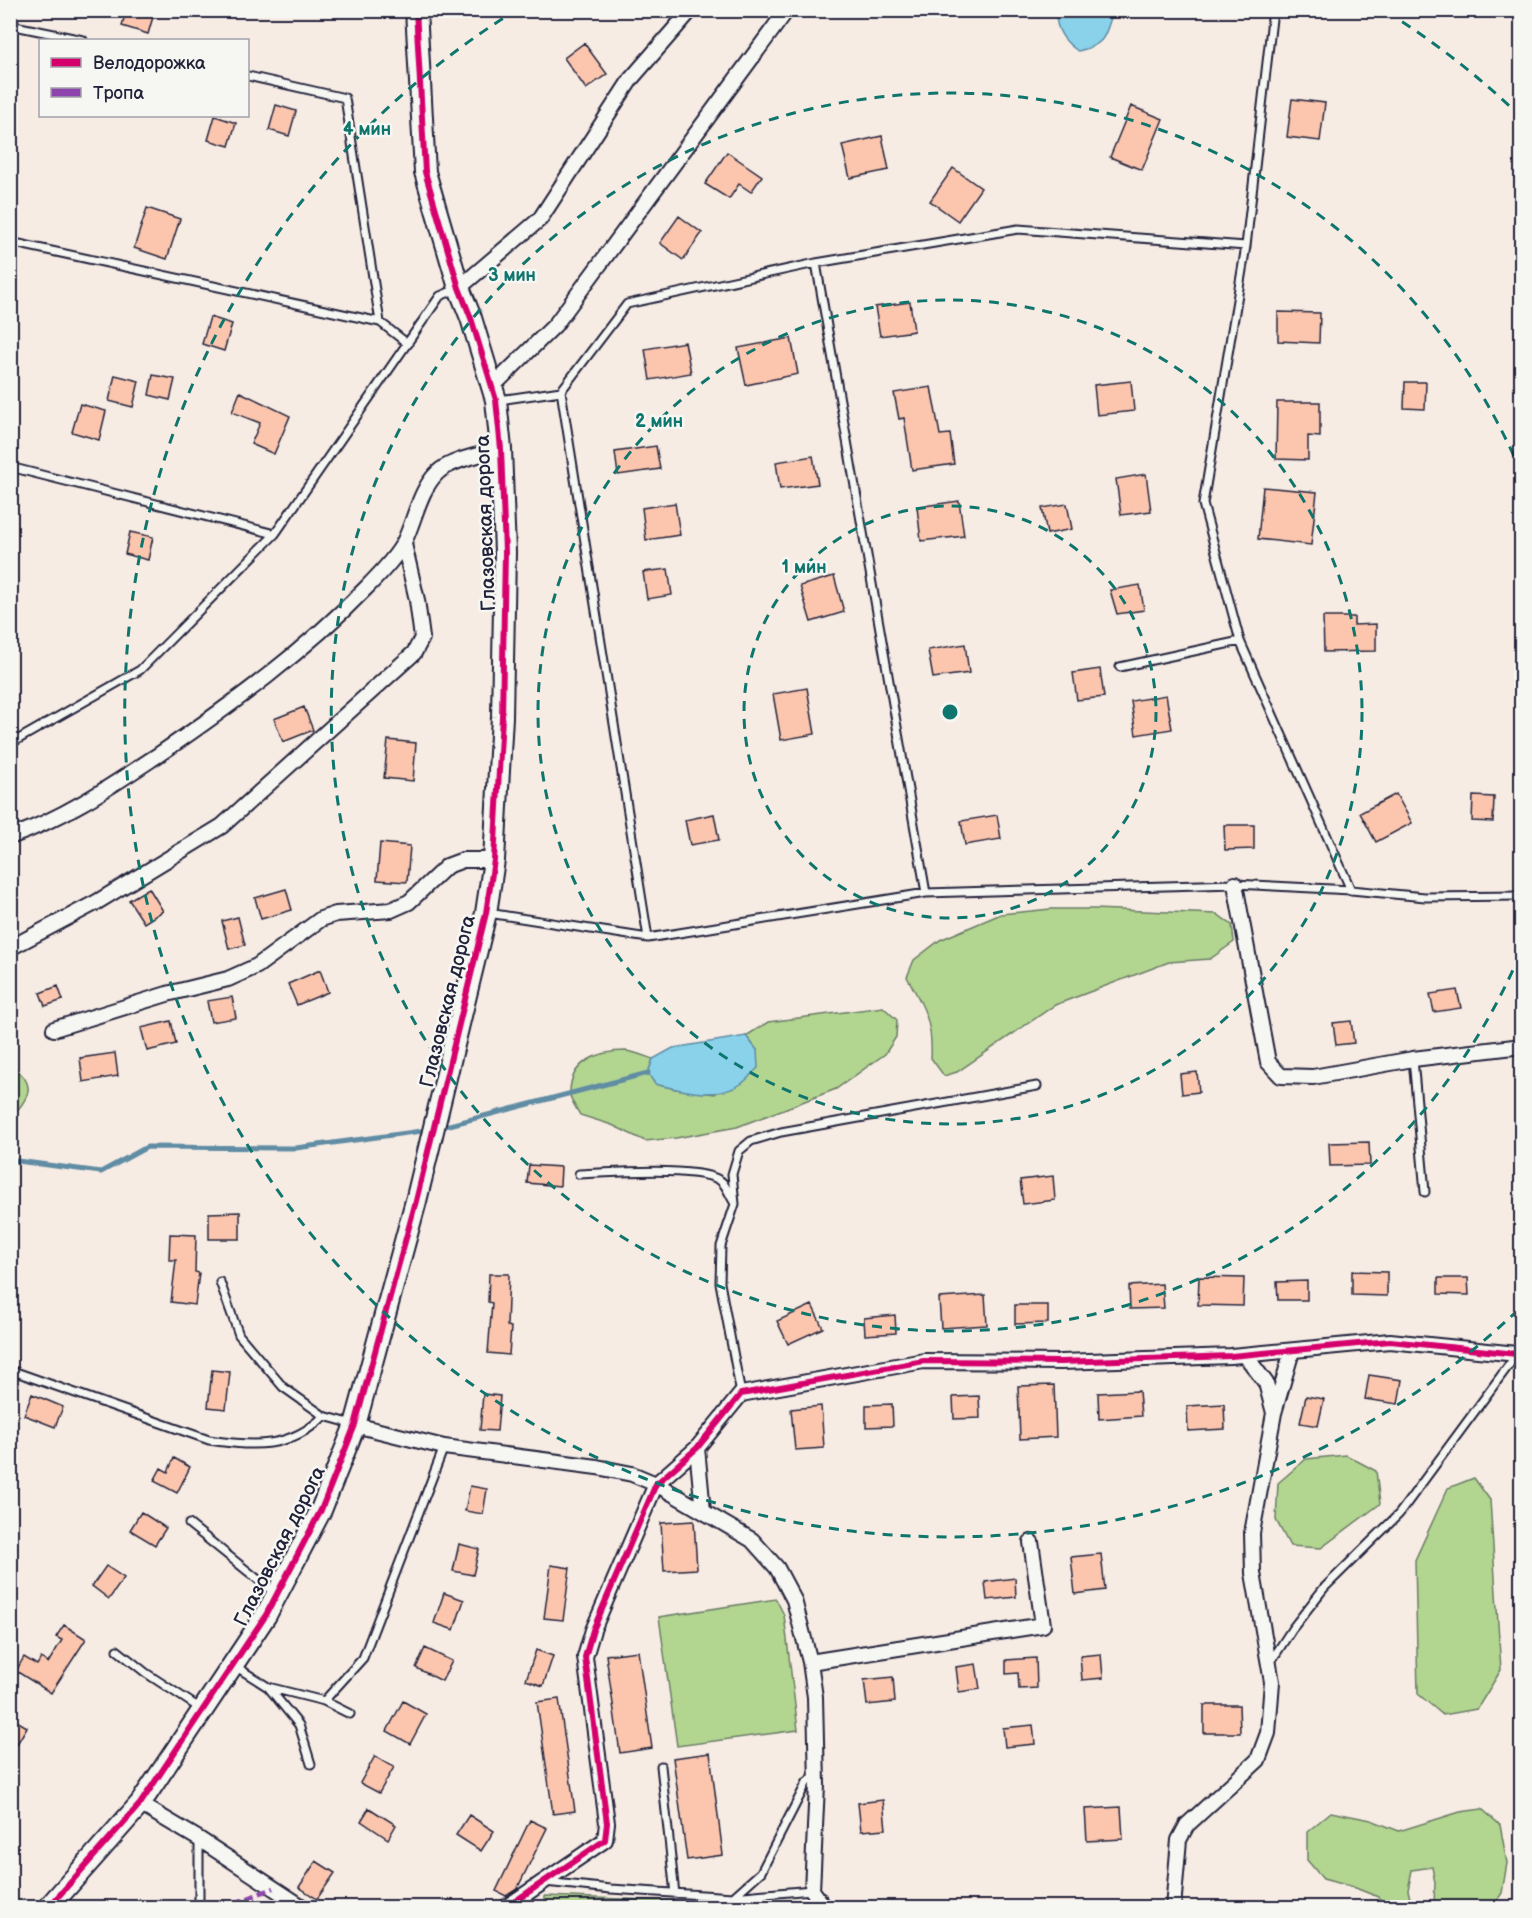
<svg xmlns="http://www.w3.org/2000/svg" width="1532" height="1918" font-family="'Balsamiq Sans',sans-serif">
<rect width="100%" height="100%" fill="#f7ece4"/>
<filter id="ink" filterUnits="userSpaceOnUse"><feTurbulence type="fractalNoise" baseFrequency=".0167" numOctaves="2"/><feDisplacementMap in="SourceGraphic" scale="12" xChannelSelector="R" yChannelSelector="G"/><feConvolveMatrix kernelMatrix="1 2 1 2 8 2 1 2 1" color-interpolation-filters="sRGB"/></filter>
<g filter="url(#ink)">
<path fill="#b2d590" stroke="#6a7c66" stroke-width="1.5" d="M1051,909H1094L1217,914L1232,925L1234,942L1210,959L1169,962L1055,1005L957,1072L944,1076L931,1058C933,1023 924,1007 907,977L914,960L940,940L1001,914Z
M883,1007L897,1020L896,1037L885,1054L836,1089L737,1127L676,1138L645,1141L612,1125L580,1115C577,1109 570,1100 570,1094C569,1062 598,1051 626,1051C635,1052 644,1056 653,1059L648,1073L655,1084L676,1089L715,1094L757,1050L746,1036L768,1022Z
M10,1064C36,1083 32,1096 11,1117Z
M1346,1455L1376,1471L1380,1504L1321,1548L1290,1546L1276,1520L1278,1483L1306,1459Z
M1474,1478L1490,1500L1501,1670L1477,1709L1443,1715L1418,1694L1415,1560L1448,1488Z
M776,1599L784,1615L798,1730L677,1746L659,1617Z
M1482,1809L1500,1825L1507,1863L1502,1893L1493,1907H1436L1434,1905L1435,1883L1432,1867L1412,1870L1408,1890L1412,1907H1387L1378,1897L1353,1887L1323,1879L1307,1860V1832L1331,1812L1371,1820L1399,1831L1460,1812Z
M545,1896L673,1901L789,1903L798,1907L545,1908Z"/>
<path fill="#89d2ea" stroke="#608ca4" stroke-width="1.5" d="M1056,11V10L1113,11C1105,36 1106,45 1078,51C1063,41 1055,29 1056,11Z
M746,1036L757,1050L758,1068C752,1073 747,1080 741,1084C716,1101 681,1090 655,1084L648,1073L653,1059L673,1048Z"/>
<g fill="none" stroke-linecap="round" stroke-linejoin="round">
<path stroke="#608ca4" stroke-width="5" d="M438,1128L648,1073
M10,1160L101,1172L147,1147L296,1148L429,1130"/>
</g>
<path fill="#fcc6ae" stroke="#22223b" stroke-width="1.5" d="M126,10H155L148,34L122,26Z
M584,43L607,74L586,89L564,58Z
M1292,99L1325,103L1320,141L1287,137Z
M276,105L296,111L289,136L269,130Z
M1131,106L1163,119L1142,170L1110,157Z
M215,116L236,123L229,146L208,140Z
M882,136L889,170L850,178L842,145Z
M727,152L762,176L751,192L739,184L729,199L705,184Z
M953,168L981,188L958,221L930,201Z
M147,208L180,219L167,259L134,248Z
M679,216L702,233L683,260L660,243Z
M910,302L914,331L880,336L875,307Z
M1278,312L1320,313L1319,343L1278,341Z
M210,317L232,324L224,351L202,344Z
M791,338L798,374L746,385L738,348Z
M685,342L691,373L650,380L645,349Z
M115,375L139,381L133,407L109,401Z
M153,375L175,379L170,400L149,395Z
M1131,381L1134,411L1097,415L1094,385Z
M1405,382H1426L1425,409L1404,408Z
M931,387L940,435L950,434L954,464L912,470L904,418L899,419L894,393Z
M240,392L290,416L274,454L251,444L260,423L232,412Z
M1277,402H1320V437L1308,436V460L1276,459Z
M80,404L106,411L99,440L72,432Z
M656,446L660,469L618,475L615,452Z
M813,456L818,484L780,489L776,462Z
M1146,474L1151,511L1121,515L1116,479Z
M1263,487L1317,492L1311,545L1258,539Z
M959,501L964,536L921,541L917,507Z
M675,503L680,535L646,540L642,508Z
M1067,504L1072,529L1047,534L1042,508Z
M130,532L153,537L148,560L125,554Z
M668,569L672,595L647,599L643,572Z
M834,576L844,612L811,622L800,586Z
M1140,585L1144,610L1117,614L1110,590Z
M1323,617H1354V625L1376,624V651L1324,652Z
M965,644L969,673L933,678L928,650Z
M1100,669L1104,697L1077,700L1073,673Z
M807,688L815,734L781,740L773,694Z
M1166,695L1172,729L1136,735L1131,701Z
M304,707L313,730L283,742L274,719Z
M388,740L416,743L413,781L384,778Z
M1396,794L1412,823L1376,842L1360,813Z
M1473,796L1494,797L1493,822L1472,821Z
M714,814L719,840L690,845L685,820Z
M997,815L1001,839L965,845L961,821Z
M1224,825H1254V849L1225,850Z
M380,843L410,846L407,882L377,880Z
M149,888L163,911L144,923L129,900Z
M286,889L292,910L261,919L255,898Z
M238,917L245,945L229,949L222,921Z
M320,970L328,992L297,1005L288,984Z
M58,986L63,1000L45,1006L40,993Z
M1457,990L1461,1008L1434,1012L1430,994Z
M232,997L236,1018L211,1022L207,1001Z
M171,1021L176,1044L147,1051L141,1028Z
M1351,1021L1354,1043L1336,1045L1333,1023Z
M115,1053L118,1076L83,1082L80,1058Z
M1197,1072L1199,1092L1182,1094L1180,1074Z
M1369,1142L1370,1165L1330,1166L1329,1143Z
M529,1165L561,1167L560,1186L527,1183Z
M1053,1176L1055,1200L1023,1204L1020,1180Z
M240,1212V1239H209V1213Z
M170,1234L196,1235L195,1272L199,1273L195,1305L171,1302L176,1260H169Z
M1352,1271L1387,1272V1296L1352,1295Z
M489,1274H509L507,1326L511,1327L509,1355L488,1353L492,1303L488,1302Z
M1199,1277L1244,1278L1243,1306L1198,1305Z
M1438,1278H1468L1469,1295L1438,1294Z
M1307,1281V1300H1278L1277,1282Z
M1162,1284L1164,1308L1130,1309L1129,1286Z
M985,1295L987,1325L941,1328L939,1298Z
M812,1305L823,1328L788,1344L777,1321Z
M1015,1305H1048V1323L1015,1324Z
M895,1315L896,1333L865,1335L864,1318Z
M212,1370L230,1372L226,1409L208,1407Z
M1369,1375L1402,1380L1398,1404L1365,1399Z
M1054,1385L1056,1437L1020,1439L1018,1386Z
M1139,1391L1141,1416L1099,1419L1098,1393Z
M32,1394L63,1407L55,1427L24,1415Z
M483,1394L500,1396L497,1431L480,1430Z
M979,1396L980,1418L954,1419L953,1397Z
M1306,1396L1324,1399L1318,1426L1300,1423Z
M892,1404L893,1426L866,1427V1405Z
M1224,1404L1225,1429L1188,1431L1187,1406Z
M821,1406L824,1448L795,1450L791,1409Z
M174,1458L190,1467L177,1493L154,1481L161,1468L168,1472Z
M470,1486L487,1489L483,1514L465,1511Z
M141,1512L166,1528L155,1545L130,1530Z
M694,1521L697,1569L664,1571L661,1523Z
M459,1544L479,1549L473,1575L453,1571Z
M1101,1554L1105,1590L1075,1594L1071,1557Z
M551,1565L570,1568L563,1620L544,1618Z
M106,1566L124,1578L109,1599L92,1586Z
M1015,1578L1016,1597L987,1600L985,1582Z
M444,1593L464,1600L454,1630L434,1623Z
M64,1625L86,1639L51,1693L16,1671L24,1657L37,1665L41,1658L48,1663L62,1640L56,1637Z
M425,1648L452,1661L442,1681L416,1668Z
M536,1650L553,1656L543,1686L526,1680Z
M638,1651L652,1748L620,1753L606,1655Z
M1101,1654L1103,1678L1082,1680L1080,1656Z
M1036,1658L1037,1688L1019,1689L1018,1673L1006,1674V1660Z
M976,1664L980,1689L959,1692L956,1667Z
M893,1677L895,1702L867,1705L864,1680Z
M559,1699L575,1811L553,1814L537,1702Z
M403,1701L426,1714L410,1744L387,1731Z
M1204,1705H1239L1240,1733H1204Z
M10,1717L27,1727L10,1756Z
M1033,1725L1035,1744L1005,1747L1003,1728Z
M710,1753L723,1855L687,1860L673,1758Z
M375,1756L394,1767L379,1793L360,1783Z
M883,1800L886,1829L861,1831L858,1803Z
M1121,1807L1123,1839L1087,1841L1085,1809Z
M369,1808L396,1825L388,1839L361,1821Z
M469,1815L494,1831L481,1851L456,1835Z
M530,1820L547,1828L517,1889L506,1896L496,1891Z
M316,1861L335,1873L317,1899L299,1887Z"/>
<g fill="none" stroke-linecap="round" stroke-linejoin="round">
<defs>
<path id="lane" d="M1273,10L1246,246L1203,504L1240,641L1351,890
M10,25L83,40
M248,76L345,98L380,322
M10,242L380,322L408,344
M816,263L926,893
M499,400L561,391
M10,467L275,534L440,296L457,289
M1120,667L1240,641
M10,744L140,670L275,534
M488,913L648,938L926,893L1235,884L1351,890L1425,897L1522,896
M648,938L561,391L627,304L816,263L1018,229L1246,246
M1413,1059L1425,1192
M579,1174C606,1173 705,1165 722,1182C727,1187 730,1196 734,1202
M220,1282L239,1335L283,1387L324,1416L353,1424
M10,1370L209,1440C253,1447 290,1449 324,1416
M741,1394L720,1283L721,1246L735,1204L732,1174L739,1151L751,1141L781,1132L1037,1086
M189,1524L276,1594
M117,1650L146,1673L201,1709
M1270,1663L1292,1629L1324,1588L1399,1514L1517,1354
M235,1666L268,1687L324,1701L350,1714
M268,1687L299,1725L311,1764
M324,1701L363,1658L444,1447
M661,1766L675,1894
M545,1882L611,1889L733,1897L812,1890
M733,1897L761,1872L807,1782L816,1775
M199,1908V1839"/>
<path id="street" d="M459,288L540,219L631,79L691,10
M492,387L555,325L787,10
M10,837C65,818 114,784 161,753C234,703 305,651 366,588C378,576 397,556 404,542C415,520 419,491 437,473C450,460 483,454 501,449
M1235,884L1268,1062L1281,1076L1313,1077L1413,1059L1522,1046
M10,948L97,902L222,826L414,653L422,638L417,600L404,544
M54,1029L167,994L228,979L257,966L321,919L336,914L391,910L409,902L447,866L463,860H494
M1245,1355L1266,1383L1274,1413
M355,1425L444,1447L597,1467L632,1474L656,1484L752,1540L777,1568L794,1600L810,1662L815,1697L817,1785L812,1890L825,1908
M697,1448L703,1511
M810,1662L1043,1625L1031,1542
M140,1804L199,1839L304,1908
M505,1908L605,1840L607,1823L585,1657L593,1630L656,1484L697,1448L741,1394L924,1361L1061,1362L1231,1356L1390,1341L1517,1354L1522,1352
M1173,1908L1179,1840L1187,1825L1258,1760L1268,1733L1272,1682L1253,1573L1252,1533L1274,1413L1292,1351"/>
<path id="secondary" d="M48,1908L140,1804L266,1615L321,1510L355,1425L416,1201L486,913L494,860L502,717L505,552L501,449L496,400L471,318L459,288L425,172L416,10"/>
</defs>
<use href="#lane" stroke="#22223b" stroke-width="11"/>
<use href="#street" stroke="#22223b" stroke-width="18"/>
<use href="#secondary" stroke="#22223b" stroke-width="24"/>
<use href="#lane" stroke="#f6f6f2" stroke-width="7"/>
<use href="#street" stroke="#f6f6f2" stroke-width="14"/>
<use href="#secondary" stroke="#f6f6f2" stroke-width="20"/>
<path stroke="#8e44ad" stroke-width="4.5" stroke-dasharray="9 4.5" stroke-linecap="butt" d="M222,1908L274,1888"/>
<defs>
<path id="cycleway" d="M48,1908L140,1804L266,1615L321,1510L355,1425L416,1201L486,913L494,860L502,717L505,552L501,449L496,400L471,318L459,288L425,172L416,10
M505,1908L605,1840L607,1823L585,1657L593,1630L656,1484L697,1448L741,1394L924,1361L1061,1362L1231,1356L1390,1341L1517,1354L1522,1352"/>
</defs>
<use href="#cycleway" stroke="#f6f6f2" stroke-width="10"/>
<use href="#cycleway" stroke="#d6006c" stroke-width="6"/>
</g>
</g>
<g fill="none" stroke="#0f766e" stroke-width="3" stroke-dasharray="10 8">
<circle cx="950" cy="712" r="206"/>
<circle cx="950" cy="712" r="412"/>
<path d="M1520 954A619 619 0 1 1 1520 470"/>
<path d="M1518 1310A825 825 0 1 1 513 12M1387 12A825 825 0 0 1 1518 114"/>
</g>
<g text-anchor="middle" stroke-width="5" stroke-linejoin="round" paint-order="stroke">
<g font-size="20" fill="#22223b" stroke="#f6f6f2">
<text transform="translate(485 523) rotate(-92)" y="7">Глазовская дорога</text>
<text transform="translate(447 1001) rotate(-76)" y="7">Глазовская дорога</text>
<text transform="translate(279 1546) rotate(-63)" y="7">Глазовская дорога</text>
</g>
</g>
<circle cx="950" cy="712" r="9" fill="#0f766e" stroke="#f6f6f2" stroke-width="3"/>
<g font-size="18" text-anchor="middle" font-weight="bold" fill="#0f766e" stroke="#f6f6f2" stroke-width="5" stroke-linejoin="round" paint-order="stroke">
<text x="367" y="135">4 мин</text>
<text x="512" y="281">3 мин</text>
<text x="659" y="427">2 мин</text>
<text x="804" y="573">1 мин</text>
</g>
<rect width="1532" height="1918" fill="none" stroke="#f6f6f2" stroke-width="36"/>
<rect x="18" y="18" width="1496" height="1882" fill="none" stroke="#22223b" stroke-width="2" filter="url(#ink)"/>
<rect x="39" y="39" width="210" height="78" fill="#f6f6f2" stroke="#a1a1a9" stroke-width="1.5"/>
<rect x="51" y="58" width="30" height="9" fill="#d6006c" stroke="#a1a1a9" stroke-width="1.5"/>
<text x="93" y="69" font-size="18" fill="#22223b">Велодорожка</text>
<rect x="51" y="88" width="30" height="9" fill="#8e44ad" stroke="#a1a1a9" stroke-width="1.5"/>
<text x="93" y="99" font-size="18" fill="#22223b">Тропа</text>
</svg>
